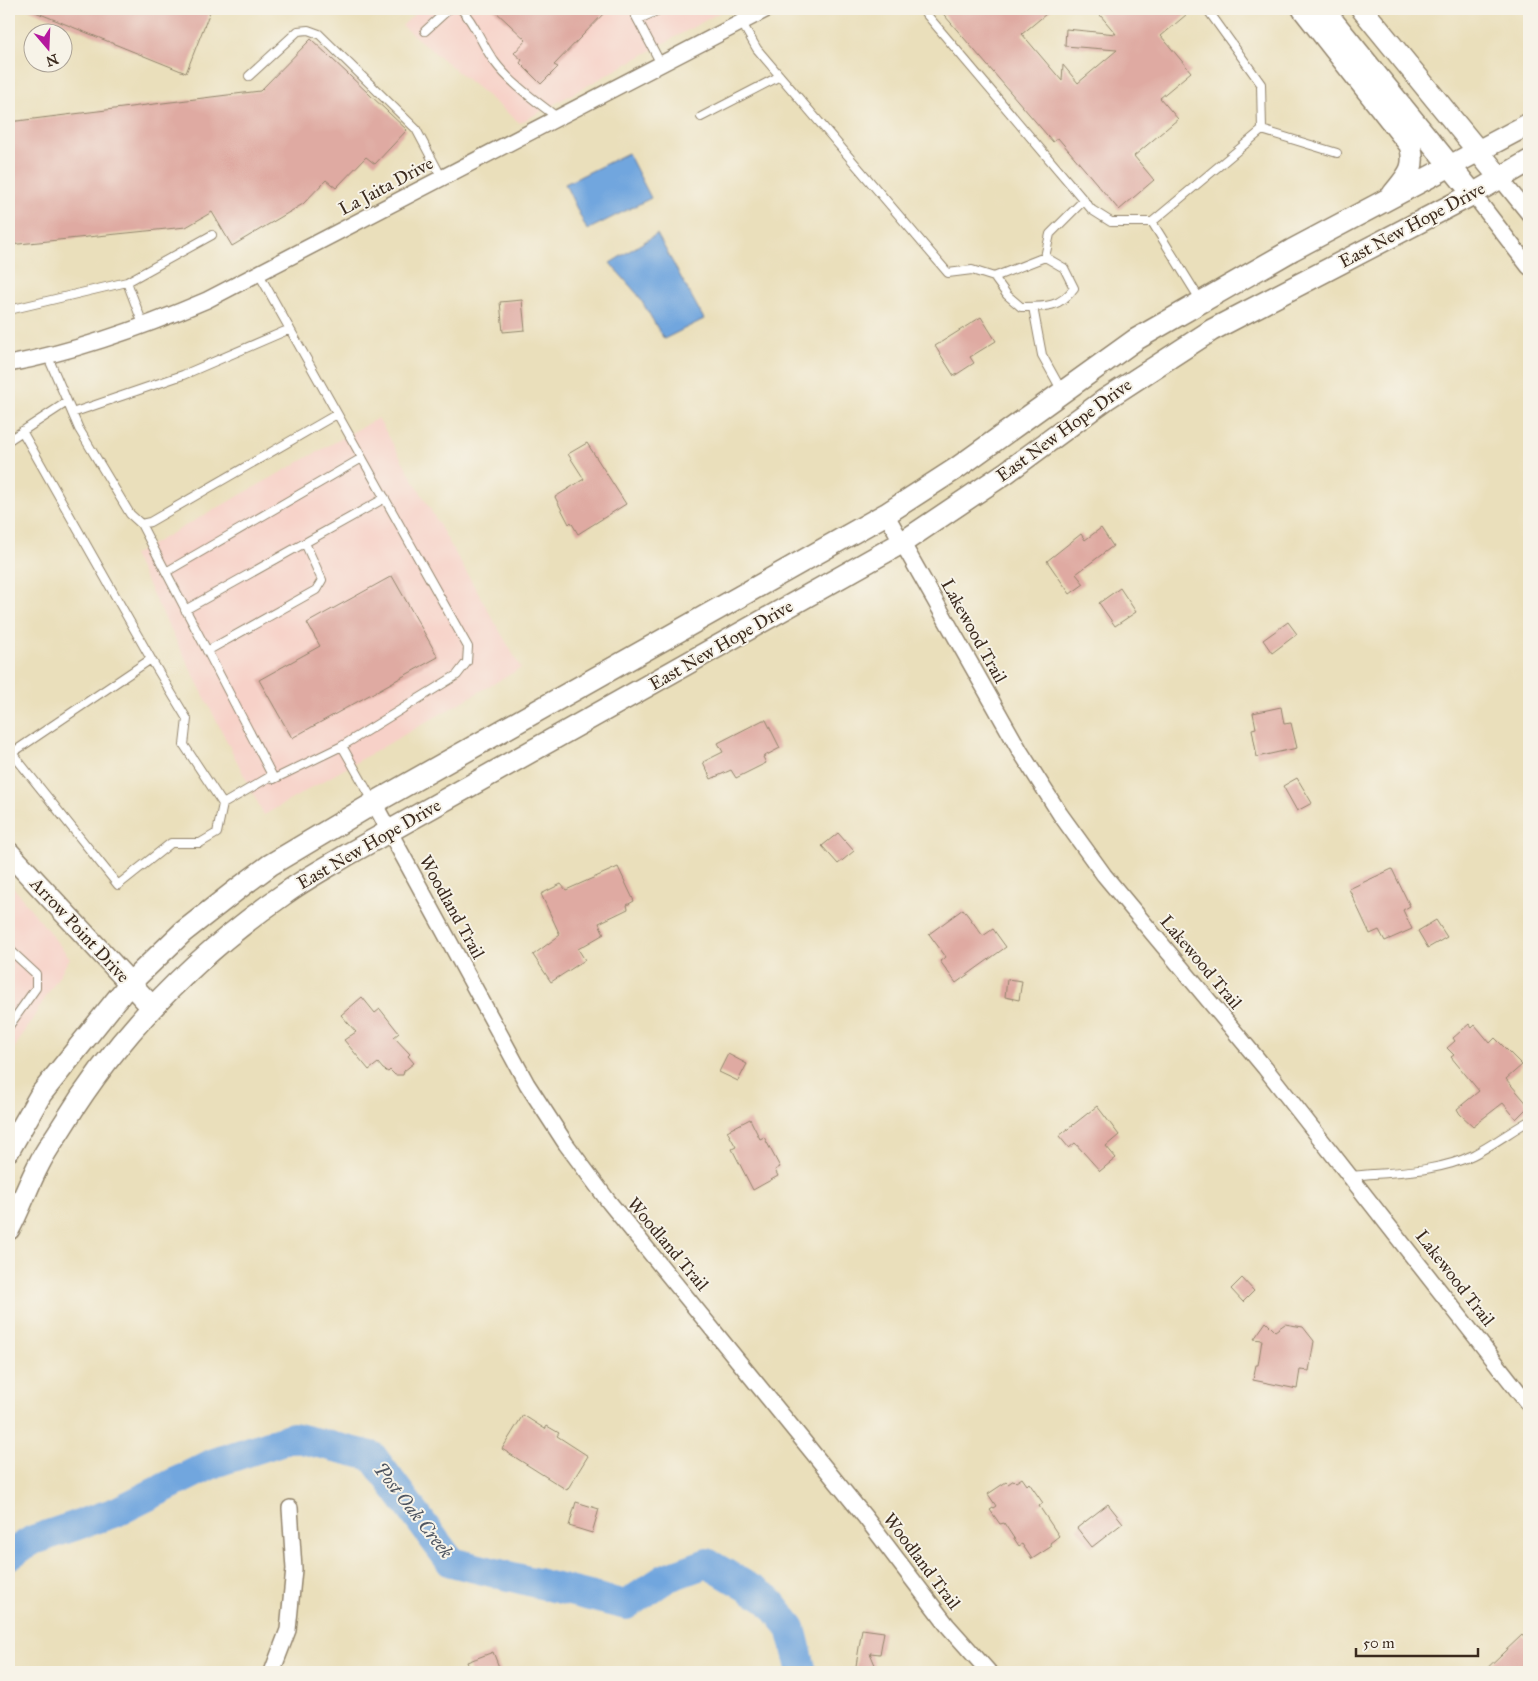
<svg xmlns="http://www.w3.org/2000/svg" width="1538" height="1681" font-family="'IM FELL Great Primer',serif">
<rect width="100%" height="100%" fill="#f7f3e8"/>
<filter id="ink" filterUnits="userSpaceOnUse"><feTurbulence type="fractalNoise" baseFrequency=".02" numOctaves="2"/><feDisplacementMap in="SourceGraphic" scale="10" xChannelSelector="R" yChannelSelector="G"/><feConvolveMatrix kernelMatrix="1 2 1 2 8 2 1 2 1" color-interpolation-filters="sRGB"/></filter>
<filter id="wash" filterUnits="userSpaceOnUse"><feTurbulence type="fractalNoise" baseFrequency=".0096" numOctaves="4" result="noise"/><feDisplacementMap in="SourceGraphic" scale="20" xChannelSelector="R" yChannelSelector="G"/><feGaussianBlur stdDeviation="1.12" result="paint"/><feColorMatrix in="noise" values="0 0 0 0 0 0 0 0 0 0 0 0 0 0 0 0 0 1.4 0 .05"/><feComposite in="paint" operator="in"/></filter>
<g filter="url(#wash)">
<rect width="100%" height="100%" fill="#eadfbb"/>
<path fill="#f7d1c8" d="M420,9H726L520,123L402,26Z
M378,418L521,668L264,815L133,555Z
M9,882L70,958L9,1057Z"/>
<path fill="#71a6de" stroke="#56687e" d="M628,153L651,198L587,230L565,184Z
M657,234L704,319L664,339L638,295L610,263Z"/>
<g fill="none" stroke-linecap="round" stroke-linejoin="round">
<path stroke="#71a6de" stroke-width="30" d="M9,1555L33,1540L116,1512L214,1463L293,1437L372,1456L451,1562L626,1605L666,1578L707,1563L768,1599L791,1628L802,1672"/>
</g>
<g id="blocks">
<path fill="#dfaaa2" d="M28,9H211L186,73Z
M493,9H608L554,65L558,67L541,84L520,63L522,60L514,53L526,40Z
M939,9H1052L1022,34L1062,81L1063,65L1078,83L1117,50L1065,46L1066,29L1116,34L1095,9H1193L1161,36L1191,72L1160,98L1178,119L1134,156L1154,180L1119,210L1058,138L1053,142Z
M311,39L407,130L375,164L366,157L336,188L326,180L303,204L232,246L212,212L186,227L9,245V122L260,91Z
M522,300L525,330L503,332L500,302Z
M981,317L996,341L970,357L974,363L954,376L935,346Z
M587,443L626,504L578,534L571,522L569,524L555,497L584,479L568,454Z
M1101,528L1113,546L1076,574L1084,584L1070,594L1047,561L1081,534L1085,540Z
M392,576L438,657L292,738L259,680L320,646L307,623Z
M1120,588L1136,612L1115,626L1099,603Z
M1288,622L1297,634L1272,653L1263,640Z
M1281,707L1284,724L1291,723L1297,748L1257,757L1252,729L1256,728L1253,713Z
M763,720H766L780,748L763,757L766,763L736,778L731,770L711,779L703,762L723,752L718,743Z
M1297,778L1312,803L1297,811L1283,786Z
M838,833L854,851L838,864L822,846Z
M618,867L634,901L627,905L628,909L599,923L604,934L578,949L585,960L551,982L533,955L560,935L541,894L561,884L566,890Z
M1392,869L1410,906L1403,910L1412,929L1385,941L1379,930L1370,934L1349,889Z
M963,909L983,936L993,929L1006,947L956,983L940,961L946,957L929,934Z
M1436,920L1447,937L1428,948L1418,931Z
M1007,979L1022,981L1019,1000L1005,997Z
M362,997L375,1013L380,1009L399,1033L394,1037L410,1054L408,1056L414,1063L404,1071L403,1075H395L390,1070L388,1072L383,1069L378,1063L369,1070L344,1040L356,1032L341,1015Z
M1469,1024L1472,1028L1475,1025L1490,1043L1495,1038L1522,1065L1506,1079L1529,1106L1516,1119L1503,1103L1473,1126L1460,1114L1457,1109L1479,1091L1451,1057L1454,1055L1447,1048L1455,1041L1453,1038Z
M728,1054L747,1064L738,1081L719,1072Z
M1097,1106L1119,1135L1106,1146L1116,1158L1100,1171L1075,1143L1069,1148L1059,1136Z
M750,1119L760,1139L764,1137L780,1167L775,1170L778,1176L753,1190L732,1149L736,1147L727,1131Z
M1242,1278L1254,1291L1243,1302L1231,1289Z
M1266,1322L1275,1331L1285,1324L1303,1327L1314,1341L1309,1371L1300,1370L1297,1389L1253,1380L1256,1365H1258L1262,1340L1254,1339Z
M523,1415L545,1429L547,1426L559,1433L557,1436L588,1456L567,1490L502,1449Z
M1022,1478L1027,1485L1029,1483L1043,1503L1039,1506L1059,1536L1050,1543L1052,1546L1032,1559L1022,1544L1019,1546L1004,1523L1000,1524L990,1510L996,1506L988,1494L1006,1482L1008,1484L1014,1480L1016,1482Z
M576,1502L599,1509L592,1533L569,1526Z
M1108,1504L1123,1523L1092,1547L1077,1528Z
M862,1629L884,1632L880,1654L870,1653L878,1672H855Z
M1522,1635L1529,1643V1672H1483Z
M493,1652L501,1672H471L467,1662Z"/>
</g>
</g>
<g filter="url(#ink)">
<use href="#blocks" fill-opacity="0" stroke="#92846c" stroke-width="1"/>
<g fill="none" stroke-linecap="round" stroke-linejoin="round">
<defs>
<path id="lane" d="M461,9C476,24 481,44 494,61C510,83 536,101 558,118
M632,9L661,64
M922,9L1092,210L1111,222H1152L1201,301
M639,19L661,9
M742,23L757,49L948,273L972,270L994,277
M425,31L449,9
M249,76L298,31L308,30L319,34L416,129L442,178
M701,117L780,76
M1262,130L1337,153
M1152,222L1262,130L1261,84L1207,9
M1045,257L994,277L1007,295L1021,307C1044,307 1060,308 1074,288L1064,268L1045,257L1050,234L1084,200
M259,274L468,647L467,662L457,675L342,746L373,801
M127,282L144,327
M1033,307L1042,355L1062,391
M9,310L127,282L212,235
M48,357L79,429L130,514L141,524L150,522L337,414
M72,413L183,375L290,329
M9,440L67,402
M141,524L166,572
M185,610L385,498
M207,651L316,590L322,580L305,543
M151,659L187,719L184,745L223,804L271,776
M342,746L274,779L166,572L362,458
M9,748L12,753L151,659L22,431
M9,755L12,753L118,885L171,843H200L217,833L223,804
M9,949L36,974V988L9,1026
M1351,1176C1390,1172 1437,1173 1473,1155C1491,1146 1511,1131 1529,1121"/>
<path id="street" d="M1500,178L1529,214
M1473,194L1529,267
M9,364C78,351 142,328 207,300L767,9
M886,514L1020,751L1060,814L1104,875L1265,1068L1529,1405
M374,803L527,1084L566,1144L609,1202L865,1517L947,1625L989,1672
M272,1672L288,1630L294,1569L290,1508"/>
<path id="secondary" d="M1303,9L1410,145C1417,169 1407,176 1393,194
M1323,9L1473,194
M1362,9L1500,178
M9,853L152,1007
M9,1150L41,1094L130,983L183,932L239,888L270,865L374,803L886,514L957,468L1135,340L1292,250L1529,124
M9,1229C20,1208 28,1185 39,1164C46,1150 55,1138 63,1125C119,1034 195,956 283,895C303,880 326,868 347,855L903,542L1007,472L1106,399L1212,330L1473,194L1529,161"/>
</defs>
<use href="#lane" stroke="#92846c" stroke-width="10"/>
<use href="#street" stroke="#92846c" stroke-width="18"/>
<use href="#secondary" stroke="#92846c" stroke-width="24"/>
<use href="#lane" stroke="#fff" stroke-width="8"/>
<use href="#street" stroke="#fff" stroke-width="15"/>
<use href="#secondary" stroke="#fff" stroke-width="21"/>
</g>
</g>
<g text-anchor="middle" stroke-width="4" stroke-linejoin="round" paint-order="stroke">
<g font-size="18" fill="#3b2a1e" stroke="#f7f3e8">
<text transform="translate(386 186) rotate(-28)" y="6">La Jaita Drive</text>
<text transform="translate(1412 225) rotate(-28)" y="6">East New Hope Drive</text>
<text transform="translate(1064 430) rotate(-36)" y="6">East New Hope Drive</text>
<text transform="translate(974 631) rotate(61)" y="6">Lakewood Trail</text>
<text transform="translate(721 645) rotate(-30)" y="6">East New Hope Drive</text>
<text transform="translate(369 844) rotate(-30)" y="6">East New Hope Drive</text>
<text transform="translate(452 907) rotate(61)" y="6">Woodland Trail</text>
<text transform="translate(80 930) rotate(47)" y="6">Arrow Point Drive</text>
<text transform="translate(1201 962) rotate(50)" y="6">Lakewood Trail</text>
<text transform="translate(668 1244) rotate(50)" y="6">Woodland Trail</text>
<text transform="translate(1455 1278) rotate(52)" y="6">Lakewood Trail</text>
<text transform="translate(922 1561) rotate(53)" y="6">Woodland Trail</text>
</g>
<g font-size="19" font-style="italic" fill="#4e5561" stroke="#f7f3e8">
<text transform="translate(414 1510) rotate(52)" y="7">Post Oak Creek</text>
</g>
</g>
<rect width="1538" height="1681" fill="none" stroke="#f7f3e8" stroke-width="30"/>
<g transform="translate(48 48) rotate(161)"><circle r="24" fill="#f7f3e8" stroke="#aca397"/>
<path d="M0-4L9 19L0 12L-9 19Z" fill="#b5179e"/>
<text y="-8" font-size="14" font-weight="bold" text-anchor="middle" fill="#3b2a1e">N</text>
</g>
<path d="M1356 1648v8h122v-8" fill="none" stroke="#3b2a1e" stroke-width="2.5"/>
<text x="1363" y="1648" font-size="15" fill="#3b2a1e" stroke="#f7f3e8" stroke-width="4" paint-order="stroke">50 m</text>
</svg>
